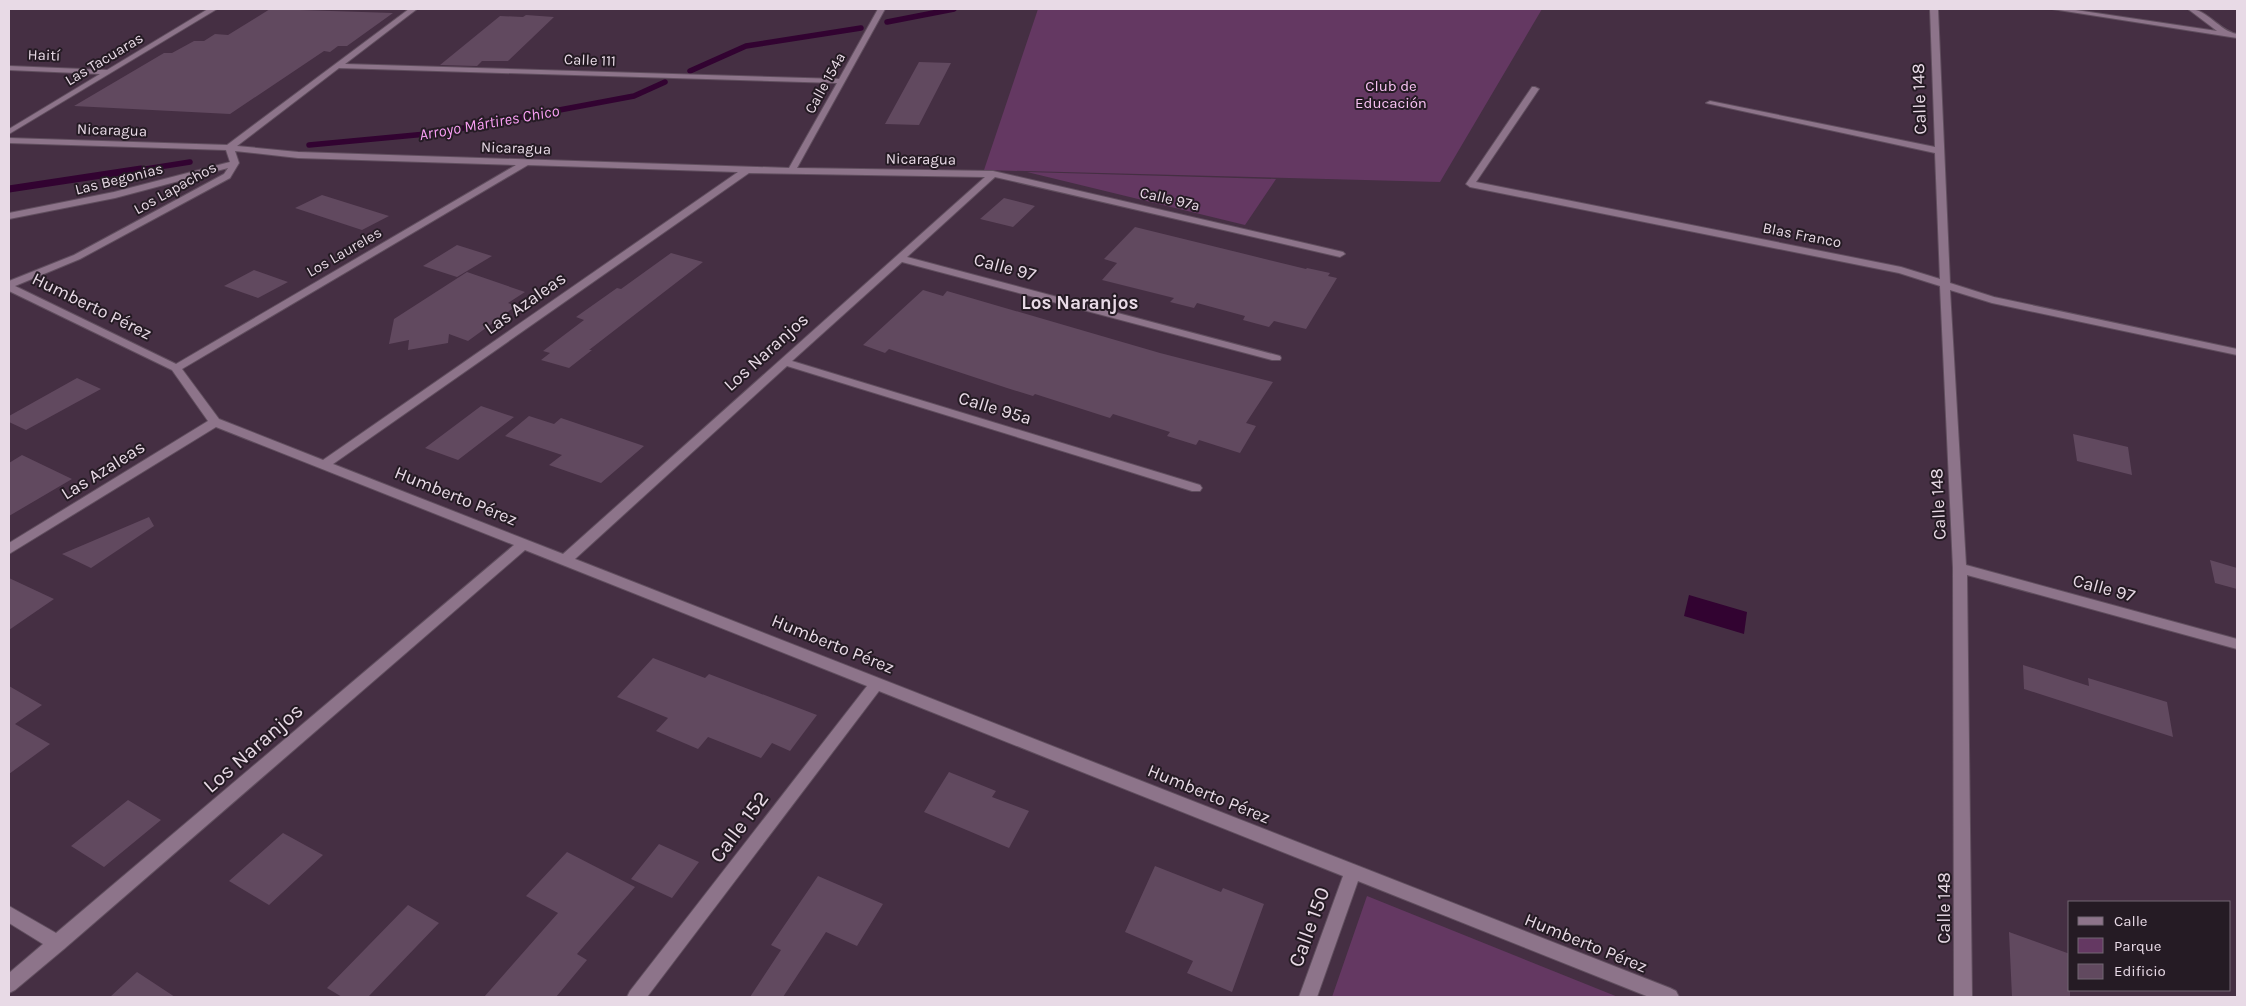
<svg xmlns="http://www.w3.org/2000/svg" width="2246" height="1006" font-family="Karla,sans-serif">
<rect width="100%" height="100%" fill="#452f43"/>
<path fill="#643862" d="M1038,9H1542L1440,182L984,170Z
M1027,172L1276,179L1245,225Z
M1367,896L1618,997H1332Z"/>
<path fill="#320331" d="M1689,595L1747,612L1744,634L1684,616Z"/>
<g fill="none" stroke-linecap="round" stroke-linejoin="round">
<path stroke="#320331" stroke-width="5.5" d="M887,22L954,9
M690,71L746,46L861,28
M309,145L437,133L634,96L665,82
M133,171L190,162"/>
<path stroke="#320331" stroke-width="7" d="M9,189L141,169"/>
</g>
<path fill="#61495f" d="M270,9L393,13L347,46H338L330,52L324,51L230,114L74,106L164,53H172L194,41H204L215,34L228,35Z
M526,15L554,17L508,61H482L477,66L440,65L500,16L523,17Z
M919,62L951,63L919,125L885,124Z
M322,195L389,216L362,230L295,208Z
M1004,198L1035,206L1013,227L980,219Z
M1135,227L1306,269L1307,268L1330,273L1328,276L1337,278L1306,329L1274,321L1269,327L1243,320L1245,316L1197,303L1194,308L1170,302L1174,298L1102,280L1117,263L1104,259Z
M457,245L492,256L457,277L423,266Z
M671,253L703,262L589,350H592L569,368L541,360L550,353L543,351L584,320L576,317L617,288L621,289Z
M254,270L288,282L258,298L224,286Z
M467,272L525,292L508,303L516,306L468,341L449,334L448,343L408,350L409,340L389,344L394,319Z
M923,290L943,296L947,291L1160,353L1273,382L1246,423L1256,426L1240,453L1199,440L1196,445L1167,436L1170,432L1113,414L1110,418L1035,394L1033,396L1007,388L889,349L885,353L863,345Z
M77,378L101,389L26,430L9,422V416Z
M481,406L514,417L458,460L425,448Z
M529,416L554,424L561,418L644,446L601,483L549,465L562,455L505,436Z
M2073,434L2128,447L2132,475L2077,461Z
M22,455L72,479L9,516V463Z
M149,517L154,526L91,568L62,554Z
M2210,560L2237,568V589L2215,583Z
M9,578L54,599L9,630Z
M653,658L705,678L709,674L817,715L790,751L772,743L761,758L708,737L698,749L656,731L668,718L617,697Z
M2023,665L2089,686L2088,678L2167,702L2173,737L2024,689Z
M9,686L42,705L15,724L50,744L9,774Z
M949,772L996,791L992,797L1029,811L1009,848L924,812Z
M128,800L161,820L104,867L71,846Z
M283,833L323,855L269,905L229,881Z
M659,844L699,862L672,898L631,879Z
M567,852L635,887L577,954L587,960L556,997H484L558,913L526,896Z
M1155,866L1221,892L1223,888L1264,904L1232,992L1187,973L1193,961L1125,932Z
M818,876L883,904L857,946L826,932L783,997H750L781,950L771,945Z
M408,905L439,923L368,997H342L327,988Z
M2009,932L2070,954V997H2012Z
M137,972L175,997H110Z"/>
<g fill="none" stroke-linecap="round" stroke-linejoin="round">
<defs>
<path id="minor" d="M208,9H217L9,134V129L100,74L9,70V66L107,70Z
M409,9H417L345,64L839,79L878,9H885L797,168L993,171L1343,252L1345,254L1340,257L995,177L907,257L1280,356L1281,358L1280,360H1272L902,262L792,361L1200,485L1202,488L1200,491H1192L787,366L575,559L1670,988L1676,991L1679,997H1649L1358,881L1317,997H1299L1343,876L879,691L647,997H627L630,991L867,686L525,550L64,949L15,990L9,993V973L43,944L9,923V906L56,933L514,545L216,427L9,554V543L208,421L172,370L9,291V281L74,255L224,174L228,168L115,198L9,219V213L114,192L230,162L226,150L9,143V138L227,145ZM339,68L837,83L789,168L298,152L237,146ZM235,151L298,158L516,165L176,364L15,286L80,259L230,178L239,163ZM528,165L738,172L323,460L219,419L182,369ZM749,173L985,177L563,554L333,464Z
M1930,9H1938L1950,283L1994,297L2237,349V355L1992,303L1950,290L1966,565L2237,639V649L1967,575L1972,997H1954L1953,568L1940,286L1899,273L1470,187L1466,184L1532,87H1535L1539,89L1476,182L1901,267L1940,279L1935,153L1706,103L1710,101L1935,147Z
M2052,9H2069L2217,31L2188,9C2207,8 2219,31 2237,34V38Z"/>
</defs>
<use href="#minor" stroke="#604e5e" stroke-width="2"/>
<use href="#minor" fill="#8d748a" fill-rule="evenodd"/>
</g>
<g text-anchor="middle" stroke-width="4" stroke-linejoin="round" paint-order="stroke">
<g font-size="15" fill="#e8dae6" stroke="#251b24">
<text transform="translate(44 55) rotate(2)" y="5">Haití</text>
<text transform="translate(104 59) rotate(-31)" y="5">Las Tacuaras</text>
<text transform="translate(590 60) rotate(2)" y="5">Calle 111</text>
<text transform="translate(825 83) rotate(-61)" y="5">Calle 154a</text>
<text transform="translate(112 130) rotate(2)" y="5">Nicaragua</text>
<text transform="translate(516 148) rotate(2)" y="5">Nicaragua</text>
<text transform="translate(921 159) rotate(1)" y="5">Nicaragua</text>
<text transform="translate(119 179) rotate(-14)" y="5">Las Begonias</text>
<text transform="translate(175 188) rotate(-29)" y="5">Los Lapachos</text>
<text transform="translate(1170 199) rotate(13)" y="5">Calle 97a</text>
<text transform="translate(1802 235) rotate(11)" y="5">Blas Franco</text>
<text transform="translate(344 252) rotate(-30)" y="5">Los Laureles</text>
</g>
<g font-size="15" fill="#f9c2f4" stroke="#251b24">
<text x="1391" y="91">Club de<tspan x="1391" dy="17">Educación</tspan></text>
</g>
<g font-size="16" font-style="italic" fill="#f99ff4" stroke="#251b24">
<text transform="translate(489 122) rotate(-10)" y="6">Arroyo Mártires Chico</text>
</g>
<g font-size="18" fill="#e8dae6" stroke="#251b24">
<text transform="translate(1919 99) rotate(-92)" y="6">Calle 148</text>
<text transform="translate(1005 267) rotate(15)" y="6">Calle 97</text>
<text transform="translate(525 303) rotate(-35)" y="6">Las Azaleas</text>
<text transform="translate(92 306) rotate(26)" y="6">Humberto Pérez</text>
<text transform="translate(766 352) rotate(-42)" y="6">Los Naranjos</text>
<text transform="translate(995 408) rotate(17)" y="6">Calle 95a</text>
<text transform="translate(103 470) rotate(-32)" y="6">Las Azaleas</text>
<text transform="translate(456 496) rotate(22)" y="6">Humberto Pérez</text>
<text transform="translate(1938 504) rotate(-93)" y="6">Calle 148</text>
<text transform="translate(2104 588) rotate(15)" y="6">Calle 97</text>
<text transform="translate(833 644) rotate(22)" y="6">Humberto Pérez</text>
<text transform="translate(1209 794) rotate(22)" y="6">Humberto Pérez</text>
<text transform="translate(1944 908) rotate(-90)" y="6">Calle 148</text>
<text transform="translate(1586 943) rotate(22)" y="6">Humberto Pérez</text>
</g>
<g font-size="19" font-weight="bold" fill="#e8dae6" stroke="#251b24">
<text x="1080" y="309">Los Naranjos</text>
</g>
<g font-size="21" fill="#e8dae6" stroke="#251b24">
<text transform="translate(253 748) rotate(-41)" y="7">Los Naranjos</text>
<text transform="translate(739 827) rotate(-53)" y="7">Calle 152</text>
<text transform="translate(1309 927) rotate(-70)" y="7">Calle 150</text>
</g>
</g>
<rect width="2246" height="1006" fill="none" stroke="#e8dae6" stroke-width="20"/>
<rect x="2068" y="901" width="162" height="90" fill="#251b24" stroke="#736772"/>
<rect x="2078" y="917" width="25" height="8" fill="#8d748a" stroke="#736772"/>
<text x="2114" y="926" font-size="15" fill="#e8dae6">Calle</text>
<rect x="2078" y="938" width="25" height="15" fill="#643862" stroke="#736772"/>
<text x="2114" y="951" font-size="15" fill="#e8dae6">Parque</text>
<rect x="2078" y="964" width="25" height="15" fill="#61495f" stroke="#736772"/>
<text x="2114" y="976" font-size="15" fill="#e8dae6">Edificio</text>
</svg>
